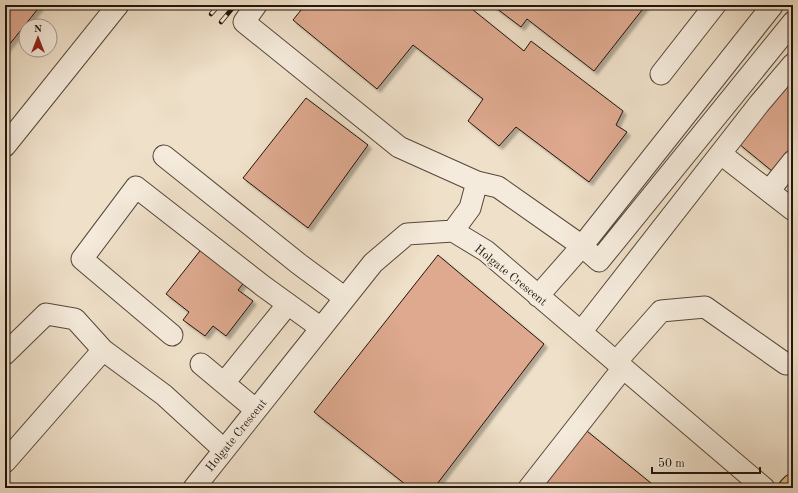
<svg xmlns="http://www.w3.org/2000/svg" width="798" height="493" font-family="'Old Standard TT',serif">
<defs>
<filter id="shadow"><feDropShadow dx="3.5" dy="3.5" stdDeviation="1" flood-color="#0004"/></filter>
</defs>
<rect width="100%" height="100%" fill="#efe0c9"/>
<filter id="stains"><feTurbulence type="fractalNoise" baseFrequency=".005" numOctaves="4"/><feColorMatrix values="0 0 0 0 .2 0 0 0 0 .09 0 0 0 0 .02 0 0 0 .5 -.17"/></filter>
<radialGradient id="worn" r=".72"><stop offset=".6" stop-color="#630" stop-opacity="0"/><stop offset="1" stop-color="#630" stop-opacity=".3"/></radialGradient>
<path fill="#dea98f" stroke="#23140b" filter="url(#shadow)" d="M5,5H41L5,50Z
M305,5H467L524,51L531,41L623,111L616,125L627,132L589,182L516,127L499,146L468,121L483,99L413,45L377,89L293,20Z
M492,5H646L594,71L527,19L521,27Z
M793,78V146L772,171L739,144Z
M306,98L368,145L308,228L243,178Z
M203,247L246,280L238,290L253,301L226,336L213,326L205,336L183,320L189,312L166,294Z
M438,255L544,344L434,488H410L314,412Z
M582,427L657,488H535Z"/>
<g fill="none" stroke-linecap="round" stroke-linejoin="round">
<defs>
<path id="minor" d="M256,5L244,22L399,147L477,182L498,187L582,246L772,6
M661,74L715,5
M5,146L118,5
M721,154L793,210
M164,156L299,264L345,298
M769,191L793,161
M453,231L470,208L477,182
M538,296L582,246L599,261L793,22
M581,332L759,104L793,64
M172,335L82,259L136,187L263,286L321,328
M5,354L46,314L75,319L103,350L164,395L224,450
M616,362L661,311L705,307L786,364
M201,364L256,410
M224,383L288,304
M5,462L103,350
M194,488L373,263L407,234L453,231L486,251L764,488
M529,488L623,368"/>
<path id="major" d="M790,488L793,485"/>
</defs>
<use href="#minor" stroke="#56473a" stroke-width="23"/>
<use href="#major" stroke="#23140b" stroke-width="24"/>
<use href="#minor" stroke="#f5ebdc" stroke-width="21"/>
<use href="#major" stroke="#e8c084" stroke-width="22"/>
<defs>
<path id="rail" d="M211,14L219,5
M221,22L235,5"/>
</defs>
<use href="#rail" stroke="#23140b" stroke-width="4.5"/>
<use href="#rail" stroke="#f5ebdc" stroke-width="3" stroke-dasharray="9" stroke-linecap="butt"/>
</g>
<g text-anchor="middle" stroke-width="3.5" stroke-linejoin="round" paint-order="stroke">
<g font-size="12" fill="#23140b" stroke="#f5ebdc">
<text transform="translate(511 275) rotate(39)" y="4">Holgate Crescent</text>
<text transform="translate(236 435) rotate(-51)" y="4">Holgate Crescent</text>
</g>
</g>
<rect width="798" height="493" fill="none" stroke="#efe0c9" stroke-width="20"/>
<rect x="6" y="6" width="786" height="481" fill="none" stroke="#23140b" stroke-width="2"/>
<rect x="10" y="10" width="778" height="473" fill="none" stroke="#23140b"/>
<g transform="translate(38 38)"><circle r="19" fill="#f5ebdc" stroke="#a19588"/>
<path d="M0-3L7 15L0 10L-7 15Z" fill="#8f2418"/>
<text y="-6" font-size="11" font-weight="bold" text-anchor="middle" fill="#23140b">N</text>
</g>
<path d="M652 467v6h108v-6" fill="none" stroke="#23140b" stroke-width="2"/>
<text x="658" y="467" font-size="12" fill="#23140b" stroke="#f5ebdc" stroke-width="3" paint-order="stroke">50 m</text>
<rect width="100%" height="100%" filter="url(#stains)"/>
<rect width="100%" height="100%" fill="url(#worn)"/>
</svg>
